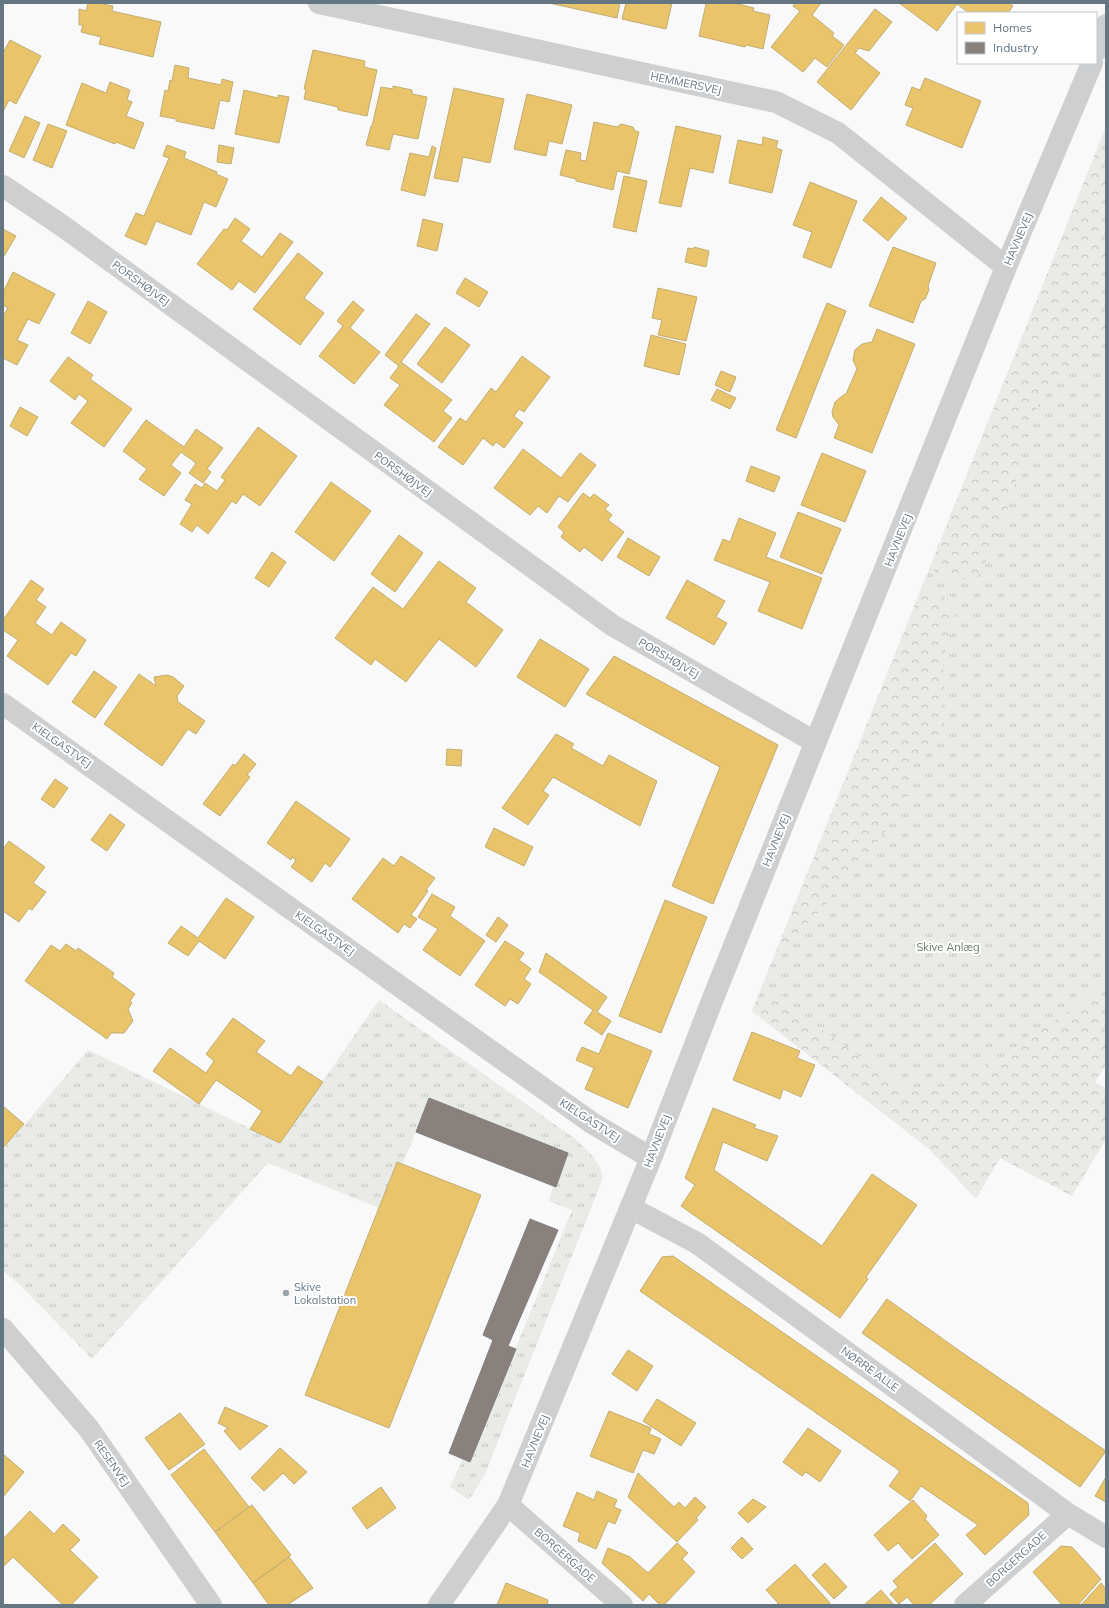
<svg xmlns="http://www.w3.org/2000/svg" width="1109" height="1608" font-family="Mulish,sans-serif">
<defs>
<pattern id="grass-tufts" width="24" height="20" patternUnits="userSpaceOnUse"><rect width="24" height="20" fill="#e8ebe6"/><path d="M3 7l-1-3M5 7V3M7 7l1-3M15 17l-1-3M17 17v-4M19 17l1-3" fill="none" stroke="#c0c3c0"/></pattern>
<pattern id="forest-crowns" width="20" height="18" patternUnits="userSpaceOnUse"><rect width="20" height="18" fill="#e8ebe6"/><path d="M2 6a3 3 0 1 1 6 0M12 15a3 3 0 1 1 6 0" fill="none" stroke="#c0c3c0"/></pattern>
</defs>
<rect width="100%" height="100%" fill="#f9f9f9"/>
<path fill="url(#grass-tufts)" d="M1106,127V1030L929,1149L752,1011Z
M379,1000L574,1138C584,1148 603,1162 602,1178C602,1181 600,1185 599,1188L485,1474L469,1500L450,1487L463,1459L470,1461L572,1210L549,1201L553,1186L556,1187L568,1153L429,1098L403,1164L396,1162L379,1208L268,1163L92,1359L22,1287L3,1271V1150L88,1050L280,1143Z"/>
<path fill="url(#forest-crowns)" d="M1106,127V349C1081,361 1054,377 1040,402C1026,426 1023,454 1016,481C1007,512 995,550 977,577L953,581L936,575L932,563Z
M931,591L948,599L954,615L948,635L943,670L945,697L944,725L935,745L921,748L911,768L914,783L902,806L872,850L861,857L834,890L833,897L775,956L920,593Z
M1106,985V1065L1095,1082L1106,1088V1139L1072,1196L1000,1158L976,1199L929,1149L752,1011L756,1002L777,994L783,996L806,1018L883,1073L908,1089L927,1092L951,1084L1004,1056Z"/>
<path fill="#e9c46a" stroke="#c1ad72" d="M88,3H98L113,6L112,11L161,22L153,57L99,44L101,37L81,32L83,25H79V9L86,11Z
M549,3H620L617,18Z
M626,3H672L666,29L622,19Z
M702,3H734L754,8L753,11L770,15L763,49L746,45L745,47L699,36L706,4Z
M795,3H821L812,15L834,33L832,36L844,45L827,67L815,58L803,72L771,47L800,11L793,6Z
M899,3H1009L1013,6L1008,13H969L957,4L937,31Z
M875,9L892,22L869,51L859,48L855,53L880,73L851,110L817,82Z
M10,40L41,56L16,104L9,100L3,112V53Z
M313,50L365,61L364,67L377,70L367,116L338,110V107L304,99L306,89H304Z
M175,65L189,68L188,78L221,85L222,79L233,82L229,102L220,100L214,129L176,121V119L160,116L165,90L168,91L170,80L172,81Z
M925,78L981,101L962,148L906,125L913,108L905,105L912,87L920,90Z
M110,82L130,90L127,100L132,102L126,116L144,123L134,149L116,142L115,144L66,125L82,83L106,93Z
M393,86L412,90V94L427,97L418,139L393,134L389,150L366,145L371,126H372L381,87L393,89Z
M454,88L504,99L490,163L463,157L458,182L434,178Z
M244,90L278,98V95L289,97L279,143L235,134Z
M527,94L572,105L562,144L549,141L546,156L514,149Z
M25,116L40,123L24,158L9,151Z
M594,122L617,127L621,124L633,127L635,131L639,132L629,174L617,171L613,190L576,181V179L560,175L566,150L581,153L580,160L586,161Z
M48,124L67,131L52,168L33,160Z
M676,126L721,136L713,173L690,168L681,207L659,203Z
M763,137L778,141L776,148L782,150L772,193L729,183L738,140L762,145Z
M167,145L186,152L184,158L217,172L216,174L228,179L216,207L204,202L191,235L156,221L146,245L125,236L136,213L144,216L169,158L163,156Z
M219,145L234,148L231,164L217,162Z
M432,146L436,148L425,196L401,190L410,153L429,157Z
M624,176L647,181L636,232L613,227Z
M810,182L857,201L831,268L803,257L812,232L793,225Z
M881,197L907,218L888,241L863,220Z
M235,218L250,229L241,241L262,257L280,233L293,242L255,293L239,281L232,290L197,264L224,229L227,230Z
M423,219L443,224L437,251L417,246Z
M3,229L16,236L3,258Z
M694,247L709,251L706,267L685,262L688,248L693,249Z
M893,247L936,263L928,286L929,290L925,299L921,301L913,323L869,306Z
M298,253L323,273L304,298L324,313L300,345L253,309Z
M13,272L55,294L39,324L28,319L17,340L28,345L17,365L3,358V316L8,308L3,305V292Z
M465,278L488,292L479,307L456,293Z
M658,288L697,297L686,341L658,335L662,320L652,318Z
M88,301L107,312L90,344L71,333Z
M353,301L364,310L350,328L380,352L354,384L319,356L343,326L337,321Z
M827,303L846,311L796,438L776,430Z
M416,314L430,324L401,362L452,400L443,411L452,418L434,442L384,405L400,385L390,378L399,366L385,355Z
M445,327L470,345L442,383L417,364Z
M877,329L915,344L872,453L834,438L839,425L833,417L832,412L835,402L842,396L846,394L857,369L853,360L855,350L862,344L872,342Z
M651,335L686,344L679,375L644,366Z
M522,356L550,377L524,412L519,409L514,416L523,423L504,448L496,442L493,446L483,438L463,465L438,447L460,418L466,422L491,388L496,392Z
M68,357L93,375L90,379L132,409L104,447L71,423L88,401L79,394L75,400L50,381Z
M721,371L736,377L730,392L715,385Z
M717,389L736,398L730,409L711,400Z
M20,407L38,417L27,436L10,426Z
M146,420L184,447L196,429L223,448L207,469L211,472L203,483L189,473L196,463L181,452L171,465L181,473L164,496L139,479L147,469L123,451Z
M258,427L297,456L260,506L243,494L236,504L232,501L208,534L197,525L192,532L180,524L192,504L185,500L195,484L202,488L205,483L217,491L225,480L221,477Z
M523,449L561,478L580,453L596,465L568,502L559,496L547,513L538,506L530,515L494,488Z
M822,453L866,471L845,522L801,505Z
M751,466L780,477L774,492L746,481Z
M331,482L371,511L334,561L295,532Z
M583,493L590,498L594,494L609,505L605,509L612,515L608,520L624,532L602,561L584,547L580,552L561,537L564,532L558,527Z
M798,512L841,529L822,574L780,557Z
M739,518L776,533L766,557L822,578L802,629L758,611L770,582L714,560L723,539L730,542Z
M399,535L423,553L395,592L371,574Z
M628,538L660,557L649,576L617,557Z
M272,552L286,562L269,587L255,578Z
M439,561L476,588L466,602L503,630L476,667L439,639L406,682L375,659L371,665L335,638L373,587L403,609Z
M31,580L44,589L36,600L46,607L35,623L52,635L61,622L86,640L76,656L71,653L48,685L7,656L18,640L3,630V620Z
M687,580L725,601L716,617L727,623L714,645L666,618Z
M540,639L589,669L565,707L517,677Z
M614,656L778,745L713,904L672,886L720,767L586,694Z
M94,671L117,687L95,718L72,702Z
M139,674L156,686L154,677L167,675L173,677L184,686L177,696L178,702L205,721L196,734L188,729L162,766L104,724Z
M556,734L574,744L571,748L603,766L609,755L657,781L640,826L553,777L543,791L549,795L528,825L502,808Z
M447,749L462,750L461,766L446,765Z
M244,754L256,764L247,775L250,777L220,816L203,804L233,764L235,766Z
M55,779L68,788L54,808L41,799Z
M296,801L350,839L330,867L325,863L312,882L291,867L296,860L292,857L291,860L267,843Z
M110,814L125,825L107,851L91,840Z
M494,828L533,847L524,866L485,847Z
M9,841L45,867L33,883L46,892L32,910L29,908L19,922L3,911V849Z
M401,856L435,878L426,890L428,891L411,915L417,919L410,928L404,924L398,933L352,899L383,858L394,866Z
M432,894L455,907L450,916L485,941L460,976L423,950L438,929L418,917Z
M226,898L254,917L225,959L199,941L188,956L168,943L181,926L198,938Z
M665,900L707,917L661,1033L619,1016Z
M498,917L508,925L496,942L486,935Z
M505,941L524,953L519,960L531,969L524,979L531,984L518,1004L510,999L505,1006L475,985Z
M66,944L76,951L78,948L114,973L112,977L135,994L130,1001L132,1003L128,1009L133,1021L124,1033H111L107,1039L25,981L51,945L60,951Z
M546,953L607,997L597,1012L611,1021L602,1035L584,1023L593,1010L539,972Z
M233,1018L265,1041L256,1052L291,1076L298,1066L323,1082L280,1143L250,1129L262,1111L216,1080L199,1104L153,1071L170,1048L206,1073L214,1061L206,1054Z
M752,1032L800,1051L797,1058L815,1065L801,1097L783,1089L780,1099L733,1080Z
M608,1033L652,1051L628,1108L585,1089L594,1068L576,1060L582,1047L599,1054Z
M3,1106L24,1124L3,1148Z
M713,1108L756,1125L754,1128L778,1136L767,1161L723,1142L714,1170L822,1246L872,1174L917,1205L866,1277L868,1279L840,1318L681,1206L695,1185L685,1178Z
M397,1162L481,1195L389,1428L305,1395Z
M673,1256L1028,1503L1029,1515L985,1555L966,1535L978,1525L921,1486L910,1501L889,1486L900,1471L640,1291L662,1257Z
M887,1299L964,1354L1106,1451L1080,1487L862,1333Z
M628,1350L653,1366L637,1391L612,1374Z
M657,1399L696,1423L681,1446L643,1421Z
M225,1407L268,1426L240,1450L224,1431L228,1428L218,1423Z
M609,1411L651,1428L649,1434L661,1439L654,1454L643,1450L633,1473L590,1456Z
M180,1413L205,1444L169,1470L145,1438Z
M808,1428L841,1451L820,1482L806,1472L802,1476L783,1462Z
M280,1448L307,1472L294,1484L283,1473L264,1491L251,1478Z
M204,1449L249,1507L215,1532L171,1475Z
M3,1454L24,1472L3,1497Z
M638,1473L674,1507L679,1502L685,1508L695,1497L706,1507L696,1518L698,1520L677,1542L628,1497Z
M1106,1477V1502L1095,1496Z
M381,1487L396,1508L367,1529L352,1508Z
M597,1491L617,1500L614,1507L621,1510L615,1524L608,1521L596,1549L578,1541L580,1533L563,1526L577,1492L594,1500Z
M753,1499L766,1507L748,1523L738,1513Z
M913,1500L927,1516L925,1519L939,1535L912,1559L898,1543L888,1551L874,1535Z
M252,1505L291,1555L253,1583L215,1532Z
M30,1511L54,1534L63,1524L80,1540L70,1550L98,1577L71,1605H63L13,1557L3,1567V1539Z
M742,1537L753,1549L742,1559L731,1548Z
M677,1543L688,1553L682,1559L695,1572L664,1605H660L649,1594L643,1601L602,1563L608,1548L630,1557L648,1573Z
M935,1543L963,1574L929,1605H914L907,1597L899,1604L890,1594L898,1587L893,1581Z
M1061,1546L1072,1547L1101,1579L1078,1605H1062L1033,1572Z
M289,1557L313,1588L287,1605H269L253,1583Z
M825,1563L847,1587L834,1599L812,1575Z
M795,1564L830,1603L829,1605H776L778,1603L766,1590Z
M506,1583L548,1600L547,1605H497Z
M1101,1583L1106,1589V1605H1081Z
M881,1590L894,1605H864Z"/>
<path fill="#8a817c" stroke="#7f7e7e" d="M429,1098L568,1153L556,1187L416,1132Z
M530,1219L558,1230L508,1346L516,1349L470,1462L449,1453L493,1340L483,1335Z"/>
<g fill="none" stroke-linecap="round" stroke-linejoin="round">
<path stroke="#cecfd0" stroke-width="22" d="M319,3L776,102L838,133L1006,267
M1096,51L1106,25
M3,186L64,227L612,625L815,742
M3,704L592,1123L651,1158
M631,1208L697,1243L1068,1514L1106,1537
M3,1329L89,1429L211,1605
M508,1505L622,1605
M439,1605L508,1505L651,1158L710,1006L1006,267L1092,63
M965,1605L1068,1514"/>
</g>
<circle fill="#99a4ac" stroke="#fff" stroke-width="1.5" cx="286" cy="1293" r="4"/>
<g text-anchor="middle" stroke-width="4" stroke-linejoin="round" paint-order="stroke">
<g font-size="11" fill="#657683" stroke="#fff">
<text transform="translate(686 83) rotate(12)" y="4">HEMMERSVEJ</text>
<text transform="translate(1018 239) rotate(-67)" y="4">HAVNEVEJ</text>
<text transform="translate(141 283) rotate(36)" y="4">PORSHØJVEJ</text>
<text transform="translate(403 474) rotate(36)" y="4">PORSHØJVEJ</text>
<text transform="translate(898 540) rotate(-68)" y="4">HAVNEVEJ</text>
<text transform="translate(669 658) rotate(30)" y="4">PORSHØJVEJ</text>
<text transform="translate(62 745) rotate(35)" y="4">KIELGASTVEJ</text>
<text transform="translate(776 840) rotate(-68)" y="4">HAVNEVEJ</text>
<text transform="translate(325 933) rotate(35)" y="4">KIELGASTVEJ</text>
<text transform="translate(590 1120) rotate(33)" y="4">KIELGASTVEJ</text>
<text transform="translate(657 1141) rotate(-69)" y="4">HAVNEVEJ</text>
<text transform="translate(870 1369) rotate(36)" y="4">NØRRE ALLE</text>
<text transform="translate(535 1441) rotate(-68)" y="4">HAVNEVEJ</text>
<text transform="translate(112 1463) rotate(55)" y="4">RESENVEJ</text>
<text transform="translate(565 1555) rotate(41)" y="4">BORGERGADE</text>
<text transform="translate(1016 1559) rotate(-42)" y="4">BORGERGADE</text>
</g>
<g font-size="11" fill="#687a64" stroke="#fff">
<text x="948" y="951">Skive Anlæg</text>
</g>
<g font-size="11" fill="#657683" stroke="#fff" text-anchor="start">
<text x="294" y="1291">Skive<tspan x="294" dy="13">Lokalstation</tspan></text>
</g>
</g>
<rect width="1109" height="1608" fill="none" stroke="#657683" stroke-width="8"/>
<rect x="957" y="12" width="140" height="52" fill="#ffffff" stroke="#c1c8cd"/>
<rect x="965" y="22" width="20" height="12" fill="#e9c46a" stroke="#c1c8cd"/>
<text x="993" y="32" font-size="12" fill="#657683">Homes</text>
<rect x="965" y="42" width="20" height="12" fill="#8a817c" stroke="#c1c8cd"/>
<text x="993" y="52" font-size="12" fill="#657683">Industry</text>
</svg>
